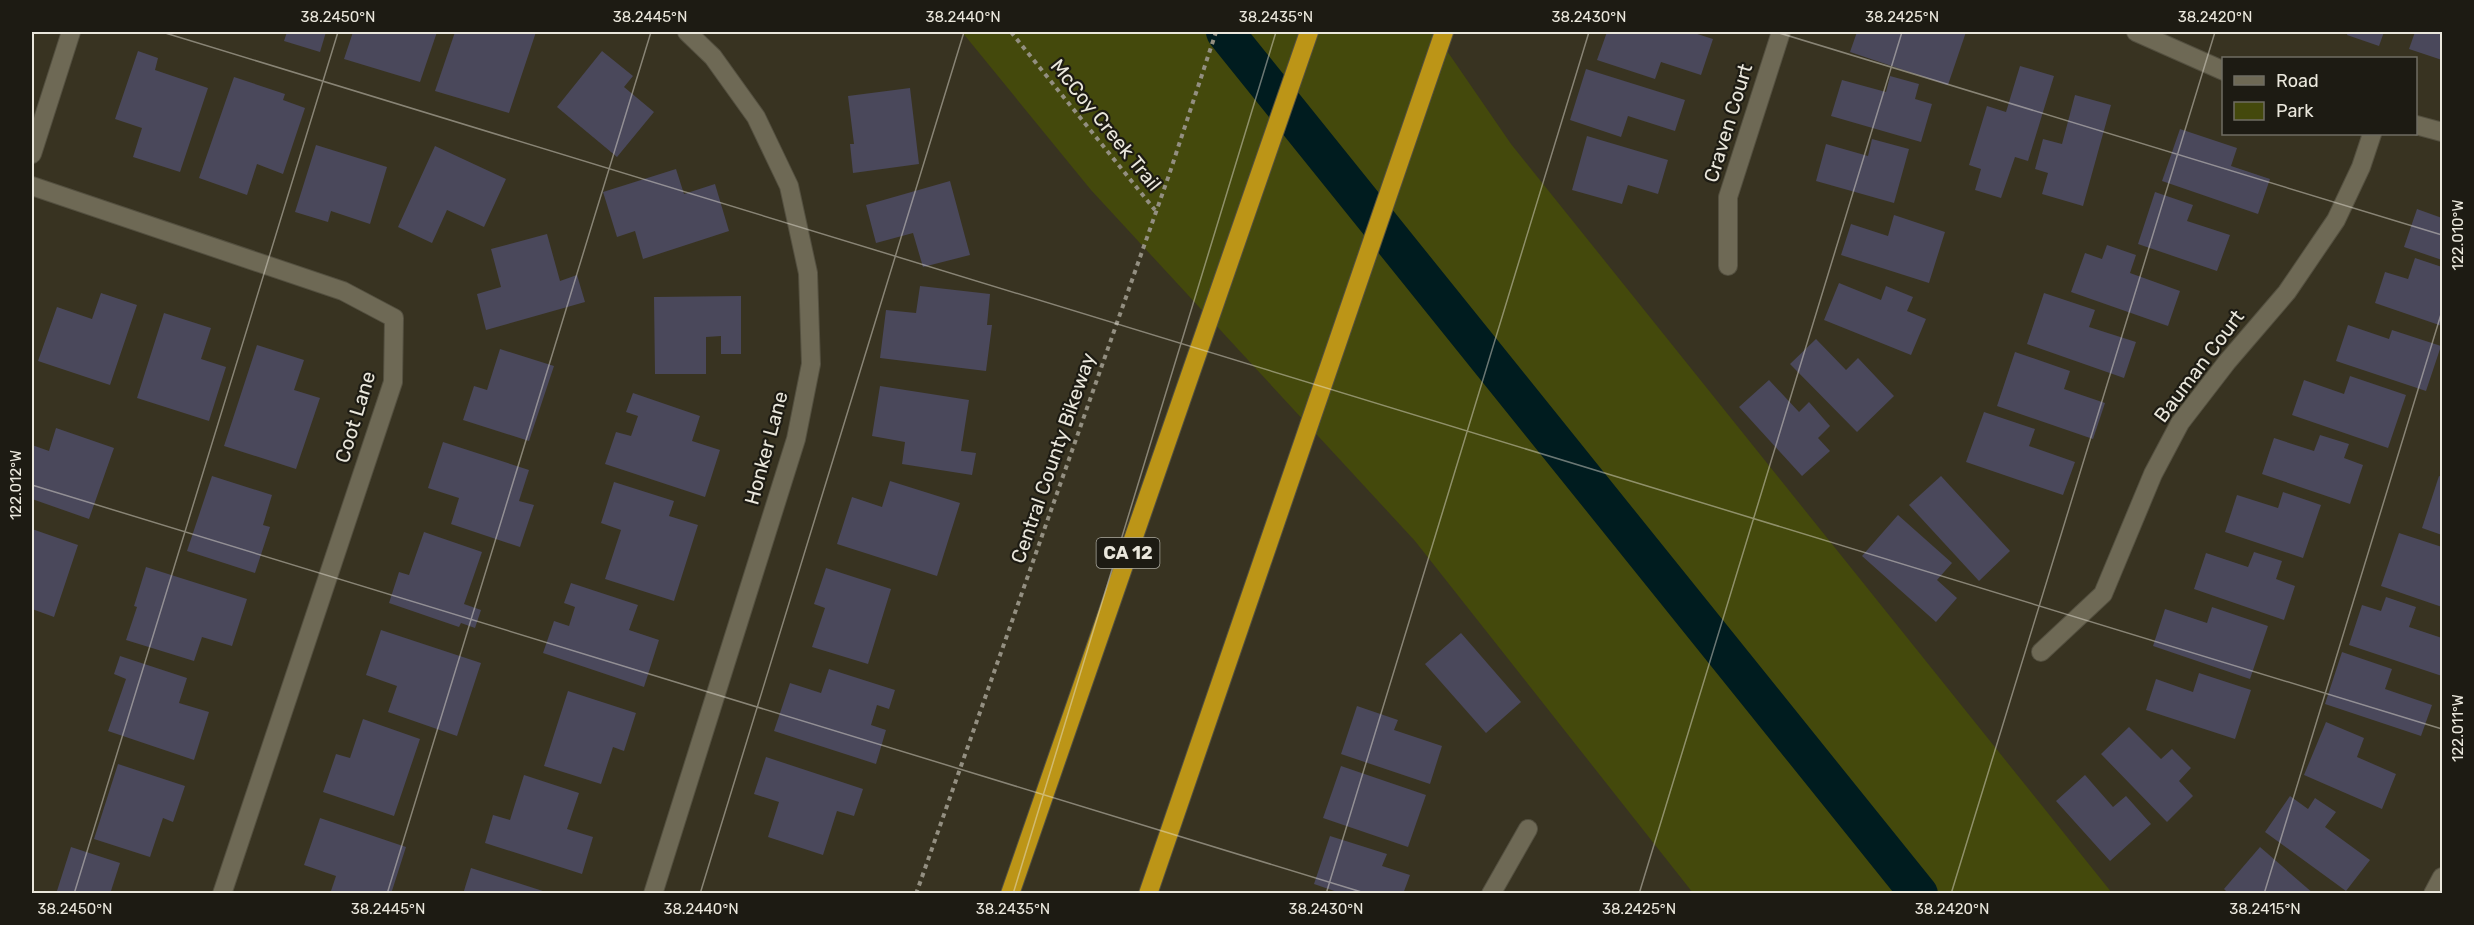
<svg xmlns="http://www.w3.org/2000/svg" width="2474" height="925" font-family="Rubik,sans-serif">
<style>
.green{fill:#44490c}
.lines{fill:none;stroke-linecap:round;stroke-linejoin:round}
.canal{stroke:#001c1f;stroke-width:38}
.building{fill:#4a485b}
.minor-casing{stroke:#545040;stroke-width:20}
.highway-casing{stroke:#545040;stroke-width:20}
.path{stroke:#938f81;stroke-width:4;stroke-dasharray:4.5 4.5;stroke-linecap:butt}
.minor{stroke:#6e6955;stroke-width:18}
.highway{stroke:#bc9517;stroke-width:18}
.ticks{fill:none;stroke:#eae7dc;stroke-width:1.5;stroke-opacity:0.45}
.labels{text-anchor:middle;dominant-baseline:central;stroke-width:4.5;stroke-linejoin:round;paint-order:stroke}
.shield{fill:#1d1b13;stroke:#acaaa0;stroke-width:1.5}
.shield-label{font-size:18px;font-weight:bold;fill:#eae7dc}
.street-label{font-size:20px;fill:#eae7dc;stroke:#1d1b13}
.neatline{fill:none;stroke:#eae7dc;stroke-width:2}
.ticks-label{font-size:15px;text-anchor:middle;fill:#eae7dc}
</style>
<rect width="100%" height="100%" fill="#383321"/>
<polygon class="green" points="962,32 1434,32 1511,144 2112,893 1693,893 1415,541 1091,190"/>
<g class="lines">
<polyline class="canal" points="1225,32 1919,894"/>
</g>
<g class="building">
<polygon points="287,32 326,32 320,52 284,41"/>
<polygon points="353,32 437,32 420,82 344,59"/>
<polygon points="455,32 536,32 509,113 435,91"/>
<polygon points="1607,32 1691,32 1713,39 1701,75 1661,62 1655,79 1597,60"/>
<polygon points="1857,32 1966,32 1948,85 1850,52"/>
<polygon points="2348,32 2384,32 2379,46 2347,35"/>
<polygon points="2415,32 2442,32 2442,60 2409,49"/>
<polygon points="138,51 158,58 155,70 208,88 180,172 133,157 142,128 115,119"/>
<polygon points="602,51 633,76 624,87 654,112 617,157 557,107"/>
<polygon points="2020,66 2054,76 2028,161 2015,157 2001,198 1975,190 1981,169 1969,165 1987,106 2006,112"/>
<polygon points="1586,69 1685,100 1675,131 1628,116 1621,137 1570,120"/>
<polygon points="1890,76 1919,84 1915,99 1932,104 1921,142 1831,116 1842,80 1886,92"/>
<polygon points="234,77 285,94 283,100 305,108 283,174 257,164 247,195 199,178"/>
<polygon points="910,88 919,164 853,173 850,144 854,144 848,96"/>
<polygon points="2075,95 2111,105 2083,206 2042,194 2048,173 2035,169 2043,139 2062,144"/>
<polygon points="2180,129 2237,148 2231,166 2270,179 2258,214 2162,181"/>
<polygon points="1587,136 1668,160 1658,194 1628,185 1622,204 1572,190"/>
<polygon points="1872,139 1909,149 1894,203 1816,181 1826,144 1868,156"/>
<polygon points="316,145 387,167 370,224 331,211 328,222 295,212"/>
<polygon points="435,146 506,179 484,227 447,210 432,243 398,227"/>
<polygon points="676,169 684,194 715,184 729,231 643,259 635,231 617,237 603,192"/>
<polygon points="950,181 970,255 923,267 913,233 876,243 866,205"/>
<polygon points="2155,192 2193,205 2187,221 2230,235 2217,271 2138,244"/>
<polygon points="2417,209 2442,218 2442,260 2404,247"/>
<polygon points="1894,215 1945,232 1929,283 1841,255 1851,224 1888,236"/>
<polygon points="547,234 560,281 577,275 585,302 486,330 477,294 501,287 491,249"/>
<polygon points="2107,245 2136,255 2130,273 2180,291 2168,326 2071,292 2085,253 2102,259"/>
<polygon points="2415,258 2442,267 2442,326 2375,303 2385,272 2408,279"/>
<polygon points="1839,283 1881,300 1886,286 1913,297 1907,311 1926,319 1911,355 1824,320"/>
<polygon points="920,286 990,294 987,325 992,325 986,371 880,358 886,310 916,313"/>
<polygon points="101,293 137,305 110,385 38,361 57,307 92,319"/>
<polygon points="2044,293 2095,310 2089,327 2136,342 2124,378 2027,344"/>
<polygon points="741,296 741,354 721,354 721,336 706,337 706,374 655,374 654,297"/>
<polygon points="164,313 211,328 201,359 226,367 209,421 137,398"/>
<polygon points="2348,325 2389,339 2392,330 2441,346 2426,391 2336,361"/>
<polygon points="1816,339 1846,370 1858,358 1894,396 1857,432 1790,364"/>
<polygon points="257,345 304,360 294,390 320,398 296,469 224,446"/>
<polygon points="500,349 554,366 529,441 463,420 474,386 487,390"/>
<polygon points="2015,352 2070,371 2064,389 2105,403 2093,439 1997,406"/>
<polygon points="2350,376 2406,395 2388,448 2292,415 2304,380 2344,394"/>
<polygon points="1769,380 1799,412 1809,402 1830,426 1818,438 1830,451 1802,476 1739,407"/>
<polygon points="880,386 969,400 961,451 976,453 972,475 902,464 905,442 872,436"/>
<polygon points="633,393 700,416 692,441 720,450 705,497 605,464 616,432 631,436 638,416 626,412"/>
<polygon points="1984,412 2035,429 2029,446 2075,462 2063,495 1966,462"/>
<polygon points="56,428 114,448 89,519 32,499 32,445 49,451"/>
<polygon points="2320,435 2349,444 2344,458 2363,465 2350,504 2262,474 2274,438 2314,451"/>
<polygon points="443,442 529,470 519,501 534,505 520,547 451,524 459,498 428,488"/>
<polygon points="212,476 272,495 263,525 270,527 255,573 187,551"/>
<polygon points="1941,476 2010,551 1979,581 1909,505"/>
<polygon points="2439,476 2442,477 2442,535 2422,528"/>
<polygon points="890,481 960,503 937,576 837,544 852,497 882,507"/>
<polygon points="614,482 674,501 669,516 698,525 674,601 605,579 621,530 601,523"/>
<polygon points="2283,492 2321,505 2303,558 2225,532 2237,495 2278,508"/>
<polygon points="1898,515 1952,563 1937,580 1957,598 1936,622 1862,556"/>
<polygon points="32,529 78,545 54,617 32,609"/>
<polygon points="424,532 482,552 464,604 481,610 475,628 461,623 459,627 389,603 399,572 409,575"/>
<polygon points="2399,533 2442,547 2442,607 2381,586"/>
<polygon points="2254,552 2282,561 2276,579 2295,586 2284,620 2194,589 2206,553 2248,567"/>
<polygon points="146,567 247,599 232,646 202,637 194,661 126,640 137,607 134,606"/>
<polygon points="826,568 891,589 868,664 812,647 825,608 814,604"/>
<polygon points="571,583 638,605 629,630 659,640 644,687 543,653 554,621 569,626 575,607 564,603"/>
<polygon points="2386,597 2416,607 2409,627 2442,638 2442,676 2349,645 2362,605 2381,611"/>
<polygon points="2212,607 2268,626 2250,679 2153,646 2165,609 2207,623"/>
<polygon points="381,630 481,663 457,736 388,712 397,686 366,675"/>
<polygon points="1461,633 1521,702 1486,733 1425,664"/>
<polygon points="2342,652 2392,669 2385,689 2432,705 2421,736 2325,704"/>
<polygon points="120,656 187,678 179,703 209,712 194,760 108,731 126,679 114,674"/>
<polygon points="829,669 895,690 889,709 877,705 871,725 886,730 876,764 774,731 790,683 821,693"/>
<polygon points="2199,673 2251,690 2235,739 2146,710 2156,679 2193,692"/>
<polygon points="568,691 636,713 624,751 613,747 601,784 544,766"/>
<polygon points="1357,706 1398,720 1394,730 1442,746 1430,784 1341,754"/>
<polygon points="363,719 420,739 394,816 323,792 336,754 350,758"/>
<polygon points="2326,722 2364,738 2357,757 2396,774 2382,809 2304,775"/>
<polygon points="2129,727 2161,759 2172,749 2191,768 2179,781 2193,796 2167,822 2101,754"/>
<polygon points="766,757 863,789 854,816 837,811 823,855 768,837 779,802 754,794"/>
<polygon points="118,764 185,786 173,822 163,818 150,857 94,839"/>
<polygon points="1341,766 1426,795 1408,847 1323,818"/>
<polygon points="524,775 579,793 567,829 593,837 582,874 485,843 493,815 510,820"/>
<polygon points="2085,775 2113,807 2126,796 2151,824 2110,861 2056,801"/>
<polygon points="2290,796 2308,809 2315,798 2336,812 2325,827 2370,860 2346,891 2265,832"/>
<polygon points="320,818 406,847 391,894 330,894 336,876 304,865"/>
<polygon points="1330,836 1387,854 1382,866 1410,875 1403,894 1343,894 1314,884"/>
<polygon points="71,847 120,863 110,894 56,894"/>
<polygon points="2260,847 2314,894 2229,894 2224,889"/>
<polygon points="471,868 549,893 549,894 463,894"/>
</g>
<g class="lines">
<defs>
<g id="minor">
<polyline points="2136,32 2224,71"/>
<polyline points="2416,125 2442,132"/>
<polyline points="32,154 71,32"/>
<polyline points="32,186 343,291 394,318 393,382 222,894"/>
<polyline points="1728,266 1728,197 1781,32"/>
<polyline points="2041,652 2103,594 2153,474 2180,423 2227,362 2287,292 2336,220 2361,167 2372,134"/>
<polyline points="653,894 796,439 811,364 808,273 789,186 756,117 713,57 687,32"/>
<polyline points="1491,894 1528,829"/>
<polyline points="2433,894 2442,877"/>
</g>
<g id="highway">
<polyline points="1010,894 1309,32"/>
<polyline points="1148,894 1444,32"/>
</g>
</defs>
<use href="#minor" class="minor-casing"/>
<use href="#highway" class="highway-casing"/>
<g class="path">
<polyline points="1011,32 1155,210"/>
<polyline points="916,894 1169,175 1216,32"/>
</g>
<use href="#minor" class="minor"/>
<use href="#highway" class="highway"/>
</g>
<path class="ticks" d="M162,32L2442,729M1776,32L2442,235M32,485L1368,894M74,894L338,32M387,894L651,32M700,894L964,32M1013,894L1276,32M1326,894L1589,32M1639,894L1902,32M1951,894L2215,32M2264,894L2442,311"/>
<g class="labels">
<rect class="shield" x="1096.5" y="538" width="63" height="30" rx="4.5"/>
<g class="shield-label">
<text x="1128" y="553">CA 12</text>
</g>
<g class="street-label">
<text transform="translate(1728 123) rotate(-73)">Craven Court</text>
<text transform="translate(1106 125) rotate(51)">McCoy Creek Trail</text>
<text transform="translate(2199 366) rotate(-53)">Bauman Court</text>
<text transform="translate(355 417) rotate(-73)">Coot Lane</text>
<text transform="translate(766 448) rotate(-75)">Honker Lane</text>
<text transform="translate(1053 458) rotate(-71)">Central County Bikeway</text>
</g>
</g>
<rect width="2474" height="925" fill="none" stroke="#1d1b13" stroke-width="66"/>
<rect x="2222" y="57" width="195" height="78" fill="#1d1b13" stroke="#6f6d63" stroke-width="1.5"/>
<rect x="2234" y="76" width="30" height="9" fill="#6e6955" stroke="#6f6d63" stroke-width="1.5"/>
<text x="2276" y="87" font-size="18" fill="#eae7dc">Road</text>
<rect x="2234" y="102" width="30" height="18" fill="#44490c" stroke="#6f6d63" stroke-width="1.5"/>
<text x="2276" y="117" font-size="18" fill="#eae7dc">Park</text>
<rect x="33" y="33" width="2408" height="859" class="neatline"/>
<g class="ticks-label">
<text x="338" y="22">38.2450°N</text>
<text x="650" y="22">38.2445°N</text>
<text x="963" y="22">38.2440°N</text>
<text x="1276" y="22">38.2435°N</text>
<text x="1589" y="22">38.2430°N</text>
<text x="1902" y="22">38.2425°N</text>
<text x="2215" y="22">38.2420°N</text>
<text transform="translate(2458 235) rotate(-90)" y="5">122.010°W</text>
<text transform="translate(16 485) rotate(-90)" y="5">122.012°W</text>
<text transform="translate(2458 728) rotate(-90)" y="5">122.011°W</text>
<text x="75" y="914">38.2450°N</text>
<text x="388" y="914">38.2445°N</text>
<text x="701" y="914">38.2440°N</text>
<text x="1013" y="914">38.2435°N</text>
<text x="1326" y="914">38.2430°N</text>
<text x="1639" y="914">38.2425°N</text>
<text x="1952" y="914">38.2420°N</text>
<text x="2265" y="914">38.2415°N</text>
</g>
</svg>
